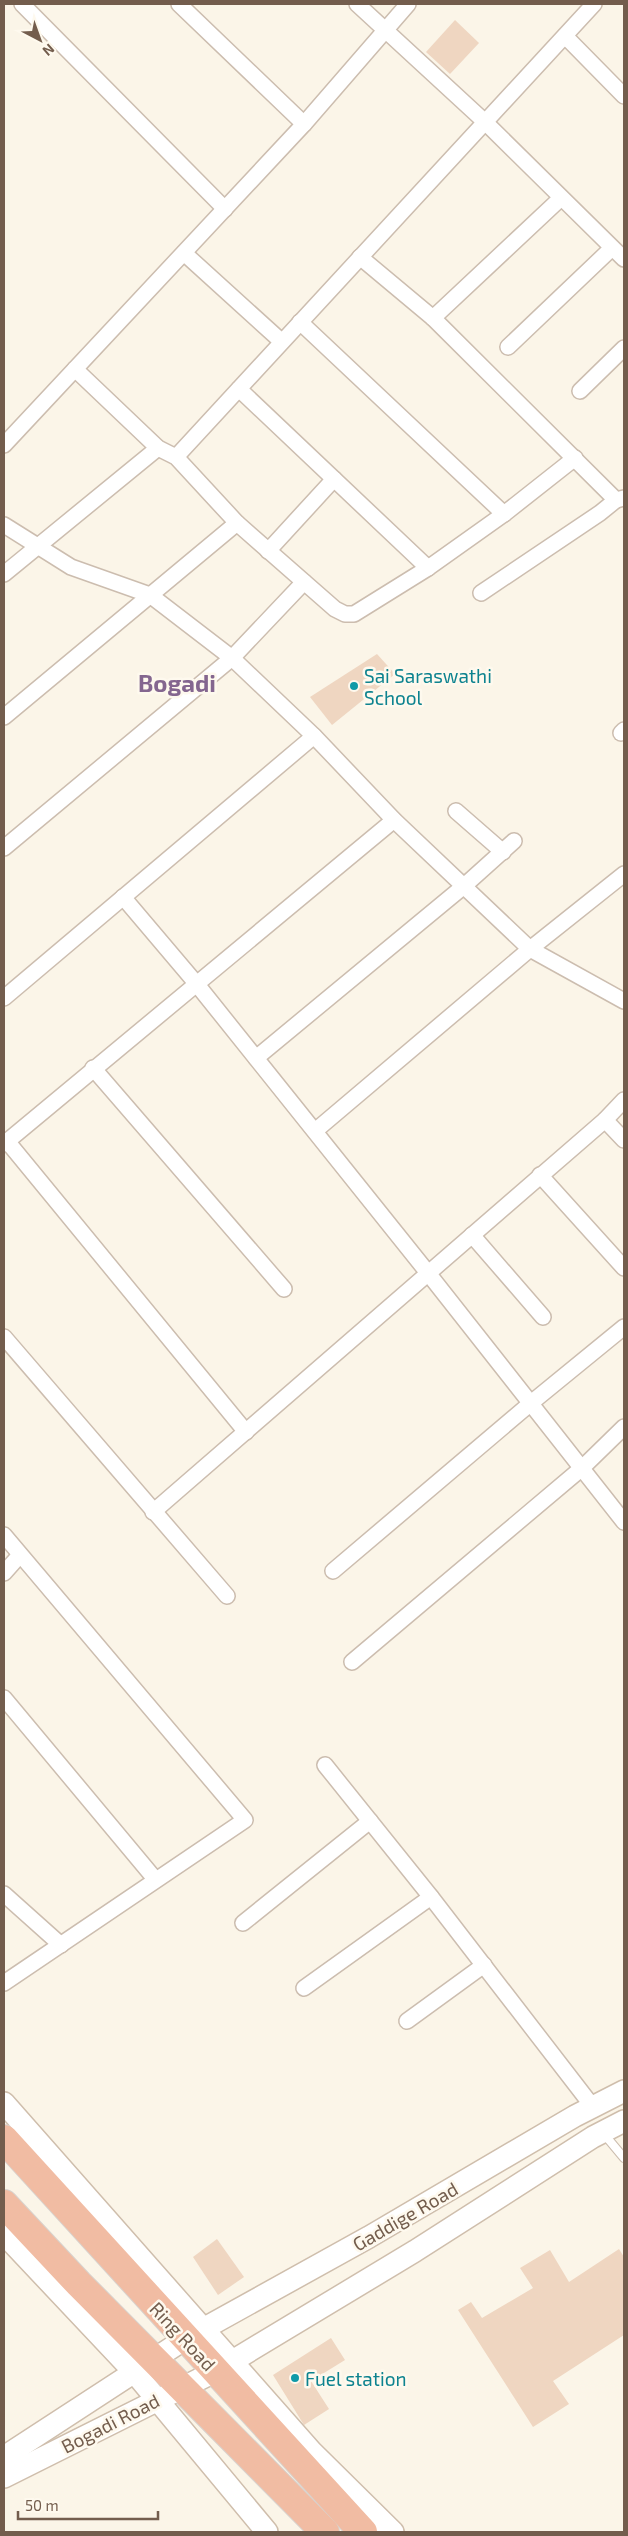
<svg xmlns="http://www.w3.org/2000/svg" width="628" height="2536" font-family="'Exo 2',sans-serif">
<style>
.building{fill:#efd6c1}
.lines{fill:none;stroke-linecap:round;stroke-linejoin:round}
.lane-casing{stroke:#ccbdaf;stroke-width:10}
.street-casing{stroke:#ccbdaf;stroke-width:18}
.secondary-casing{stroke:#cfbeac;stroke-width:24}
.highway-casing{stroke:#d8d2cd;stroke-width:30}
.lane{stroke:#fff;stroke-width:8}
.street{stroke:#fff;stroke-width:15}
.secondary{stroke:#fff;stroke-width:21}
.highway{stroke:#f1bca3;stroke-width:28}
.culture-dot{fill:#0f9aa8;stroke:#fef9ee;stroke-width:2}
.labels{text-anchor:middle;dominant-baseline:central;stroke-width:5;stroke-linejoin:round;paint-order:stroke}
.culture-label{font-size:19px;fill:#0d838f;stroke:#fef9ee;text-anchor:start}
.street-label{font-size:19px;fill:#735d4d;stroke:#fef9ee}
.district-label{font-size:24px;font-weight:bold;fill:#84668f;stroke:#fef9ee}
</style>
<rect width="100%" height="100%" fill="#fbf5e8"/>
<g class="building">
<polygon points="455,20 479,43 450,74 426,52"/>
<polygon points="377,654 395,674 332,725 310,697"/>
<polygon points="217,2239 244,2277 218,2295 193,2257"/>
<polygon points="619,2249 624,2257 624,2335 553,2381 569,2404 533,2427 458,2310 471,2302 482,2318 533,2288 520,2268 550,2250 569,2282"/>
<polygon points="331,2338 345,2360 311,2381 329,2409 304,2425 273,2375"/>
</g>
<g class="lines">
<defs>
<polyline id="lane" points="604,2134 624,2158"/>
<g id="street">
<polyline points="22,4 225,209"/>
<polyline points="179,4 304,124"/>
<polyline points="357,4 484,121 624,259"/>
<polyline points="565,36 624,96"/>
<polyline points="184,253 281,341"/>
<polyline points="360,257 433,318 616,500 624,498"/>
<polyline points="433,318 561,198"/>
<polyline points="300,322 504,514"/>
<polyline points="508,347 612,248"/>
<polyline points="75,369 158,448 176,457 237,523 335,609 345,614 354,614 428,568 504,514 575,458"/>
<polyline points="239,389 428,568"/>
<polyline points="580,391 624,348"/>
<polyline points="4,445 304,124 408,4"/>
<polyline points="176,457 594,4"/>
<polyline points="4,525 71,567 150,595 232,658 314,736 394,820 530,949 624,1001"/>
<polyline points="268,551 334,479"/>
<polyline points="4,574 158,448"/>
<polyline points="481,593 600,513 616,500"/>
<polyline points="4,717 237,523"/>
<polyline points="621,733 624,730"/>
<polyline points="456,811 503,852"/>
<polyline points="4,848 232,658 304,582"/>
<polyline points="123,897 195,982 428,1273 624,1522"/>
<polyline points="4,998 314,736"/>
<polyline points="256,1058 464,886 514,841"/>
<polyline points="93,1068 284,1289"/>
<polyline points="605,1120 624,1140"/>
<polyline points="315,1131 530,949 624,874"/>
<polyline points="7,1141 246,1432"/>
<polyline points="4,1144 394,820"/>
<polyline points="540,1175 624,1268"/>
<polyline points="472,1235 543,1317"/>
<polyline points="4,1337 227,1596"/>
<polyline points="153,1512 605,1120 624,1100"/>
<polyline points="4,1535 245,1820 4,1983"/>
<polyline points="333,1571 531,1403 624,1327"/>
<polyline points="4,1573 20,1555"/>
<polyline points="352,1662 582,1468 624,1427"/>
<polyline points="4,1698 155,1879"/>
<polyline points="325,1765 431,1897 593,2107"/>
<polyline points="4,1894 61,1945"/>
<polyline points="243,1923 370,1821"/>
<polyline points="304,1988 431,1897"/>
<polyline points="407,2021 484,1965"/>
</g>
<g id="secondary">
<polyline points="4,2103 311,2451 393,2532"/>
<polyline points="4,2234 135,2373 267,2532"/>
<polyline points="4,2457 185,2339 369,2237 575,2116 624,2091"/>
<polyline points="4,2477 216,2371 415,2251 593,2137 624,2121"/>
</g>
<g id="highway">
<polyline points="4,2139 363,2532"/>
<polyline points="4,2204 79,2284 325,2532"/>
</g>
</defs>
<use href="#lane" class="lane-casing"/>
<use href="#street" class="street-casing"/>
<use href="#secondary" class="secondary-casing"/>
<use href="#highway" class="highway-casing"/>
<use href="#lane" class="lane"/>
<use href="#street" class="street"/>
<use href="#secondary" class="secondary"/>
<use href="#highway" class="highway"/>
</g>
<g class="culture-dot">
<circle cx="354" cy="686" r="5"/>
<circle cx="295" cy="2378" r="5"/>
</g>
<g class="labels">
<g class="culture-label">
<text x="364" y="675">Sai Saraswathi<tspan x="364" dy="22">School</tspan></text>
<text x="305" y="2378">Fuel station</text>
</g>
<g class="street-label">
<text transform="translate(405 2216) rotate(-30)">Gaddige Road</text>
<text transform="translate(183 2336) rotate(47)">Ring Road</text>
<text transform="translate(110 2423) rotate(-27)">Bogadi Road</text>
</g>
<g class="district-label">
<text x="177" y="682">Bogadi</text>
</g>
</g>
<rect width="628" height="2536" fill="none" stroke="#735d4d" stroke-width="10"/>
<g transform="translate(40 40) rotate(139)" stroke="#fef9ee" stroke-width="4" paint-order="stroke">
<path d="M0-4L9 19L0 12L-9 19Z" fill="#735d4d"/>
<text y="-8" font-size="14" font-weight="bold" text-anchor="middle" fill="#735d4d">N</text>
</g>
<path d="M18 2511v8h140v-8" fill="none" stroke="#735d4d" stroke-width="2.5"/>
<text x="25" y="2511" font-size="15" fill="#735d4d" stroke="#fef9ee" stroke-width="4" paint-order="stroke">50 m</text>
</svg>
